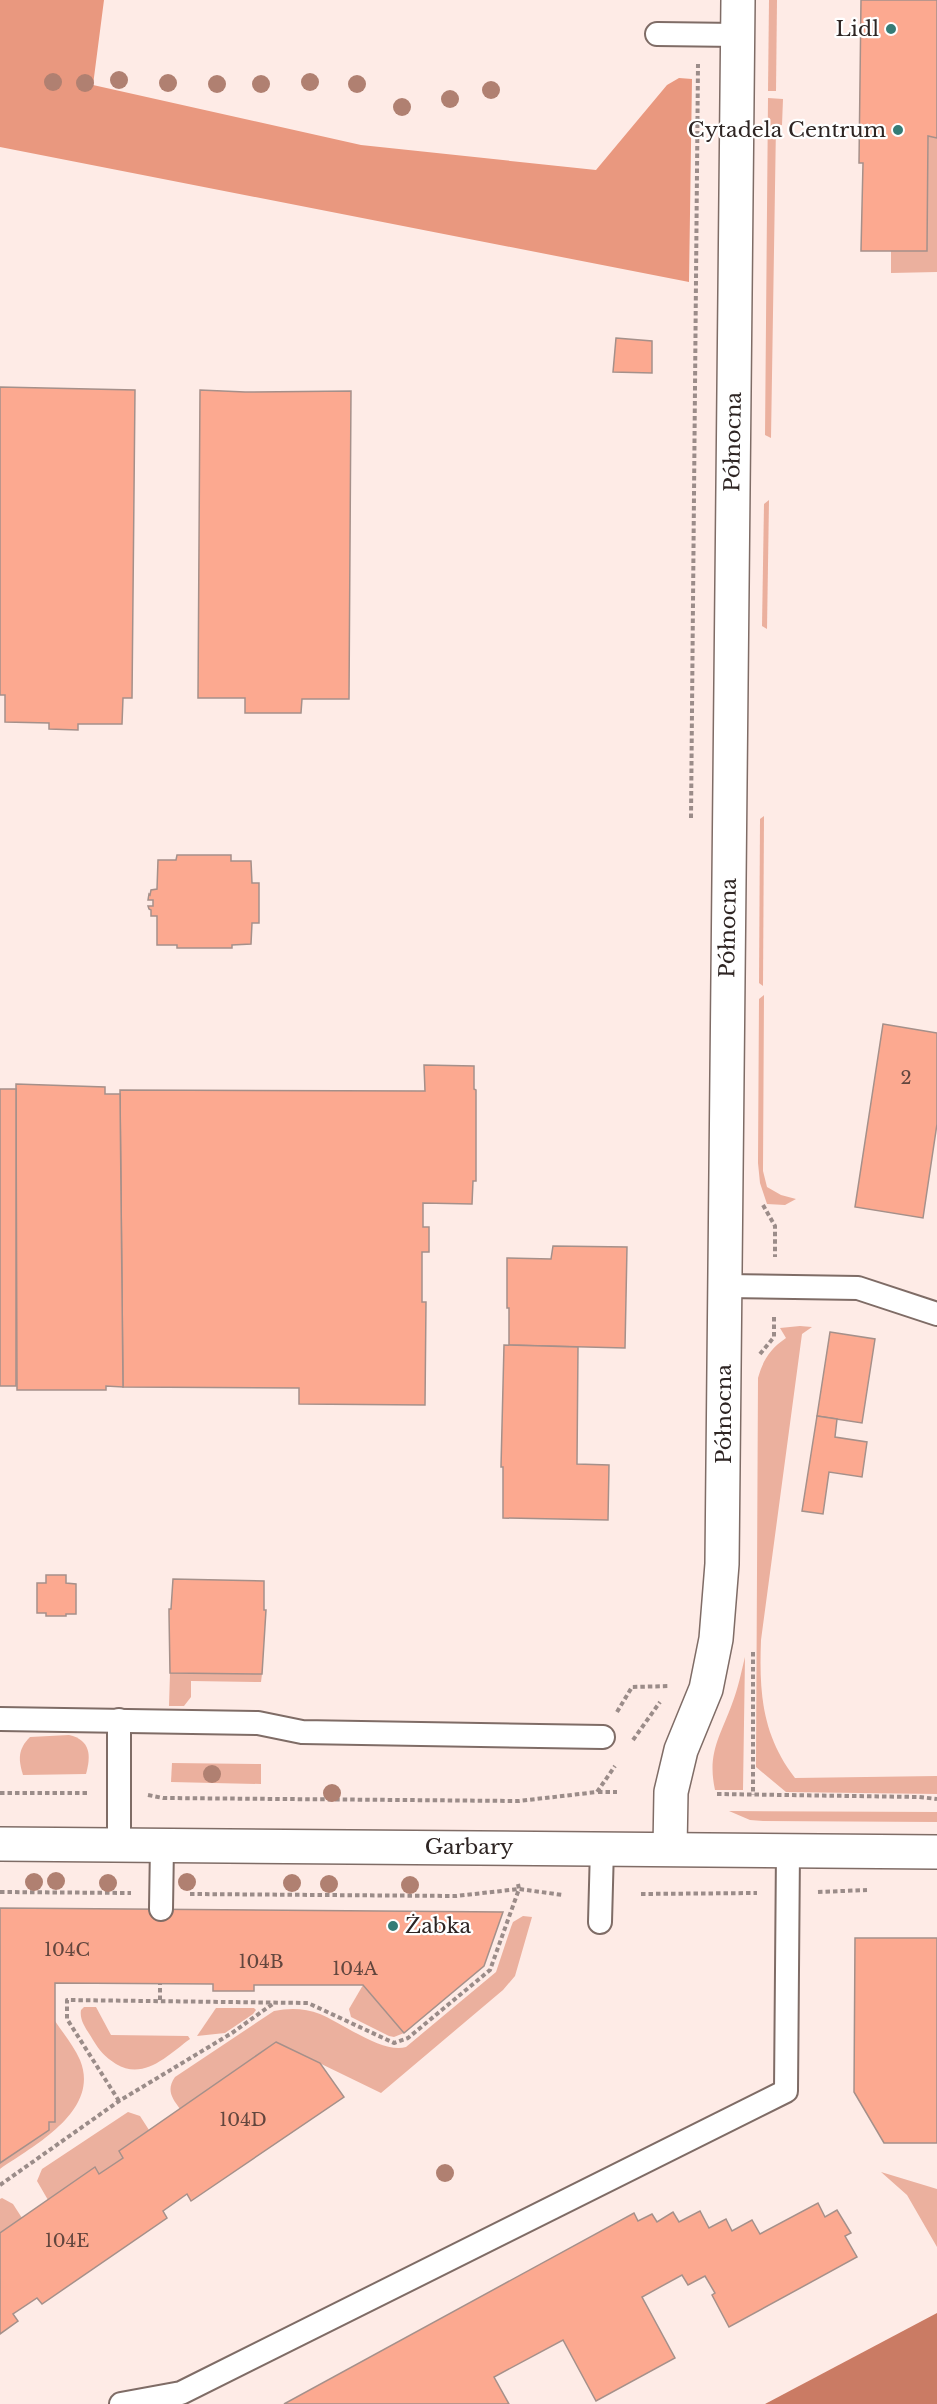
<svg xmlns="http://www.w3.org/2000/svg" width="937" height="2404" font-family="'Libre Baskerville',serif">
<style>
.green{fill:#ebb09e}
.forest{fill:#e9987f}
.water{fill:#ca7b64}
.building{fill:#fca990;stroke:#a5908a;stroke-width:1.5}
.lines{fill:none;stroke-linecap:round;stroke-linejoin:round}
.service-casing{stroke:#7f6c66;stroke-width:26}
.tertiary-casing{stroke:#7f6c66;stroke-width:36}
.path{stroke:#9b8c89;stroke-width:4;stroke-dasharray:4.5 3;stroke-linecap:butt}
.service{stroke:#fff;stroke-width:22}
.tertiary{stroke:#fff;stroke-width:33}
.tree{fill:#b08071}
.poi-dot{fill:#357c76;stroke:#fff;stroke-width:2}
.labels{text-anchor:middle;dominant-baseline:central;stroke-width:4.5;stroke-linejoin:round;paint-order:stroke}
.number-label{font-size:18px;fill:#62463e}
.poi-label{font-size:21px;fill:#2e2523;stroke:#fff;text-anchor:end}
.street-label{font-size:21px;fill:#2e2523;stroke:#fff}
</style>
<rect width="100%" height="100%" fill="#feebe6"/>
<g class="green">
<polygon points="769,0 777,0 776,91 768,91"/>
<polygon points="768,98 783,99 782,125 776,125 771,438 765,435"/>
<polygon points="928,136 937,138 937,272 891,273 891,251 927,251"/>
<polygon points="769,500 767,629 762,626 764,504"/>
<polygon points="764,816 763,986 759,983 760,819"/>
<polygon points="764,995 763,1171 767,1187 781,1195 796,1199 785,1205 767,1204 760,1183 758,1163 759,999"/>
<path d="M800,1326L812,1327L802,1334L761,1640C759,1693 762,1735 795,1778L937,1776V1794L786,1792L756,1767L758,1378C763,1360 770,1349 786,1338L780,1328Z"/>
<path d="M745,1657L743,1790H715C707,1753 720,1737 732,1704C738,1689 741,1673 745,1657Z"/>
<polygon points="170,1673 262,1674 261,1682 191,1681 191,1697 184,1706 169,1706"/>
<path d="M69,1735C91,1740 91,1756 86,1774L23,1775C18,1759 18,1749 30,1737Z"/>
<polygon points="172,1763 261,1764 261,1784 171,1782"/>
<polygon points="729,1811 937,1812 937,1822 763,1821 750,1820"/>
<path d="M523,1916L532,1917L515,1976L503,1990L381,2093L276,2042L180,2109C172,2098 166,2090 175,2077L274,2011C289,2008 305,2008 320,2014C342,2023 383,2054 406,2047L496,1972L511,1927L513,1922Z"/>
<polygon points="363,1985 404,2033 394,2037 389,2036 351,2017 349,2009"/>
<path d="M84,2007H96L111,2035L188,2036L190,2039C168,2055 144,2081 116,2064C105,2057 99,2050 93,2040C88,2031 79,2021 81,2010Z"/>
<polygon points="216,2008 254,2008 256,2010 253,2014 225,2033 197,2036"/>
<path d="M55,2021C63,2033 74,2046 80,2060C101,2111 33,2146 0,2169V2163L49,2130Z"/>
<polygon points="128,2112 140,2116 149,2130 119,2151 125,2160 99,2174 94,2168 48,2200 37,2181 42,2169"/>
<polygon points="881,2172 937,2189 937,2247 907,2195"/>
<polygon points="2,2198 13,2204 22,2218 0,2233 0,2199"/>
</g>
<polygon class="forest" points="0,0 104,0 93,85 361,145 596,170 667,85 679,78 692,79 689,282 0,147"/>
<polygon class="water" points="937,2313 937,2404 765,2404"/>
<g class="building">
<polygon points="861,0 937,0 937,138 928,136 927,251 861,251 863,163 859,163"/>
<polygon points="616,338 652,341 652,373 613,372"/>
<polygon points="0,387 135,390 132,698 123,698 122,724 78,724 78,730 49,729 49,723 5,722 5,695 0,695"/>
<polygon points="200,390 245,392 351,391 349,699 302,699 301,713 245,713 245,698 198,698"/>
<polygon points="177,855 231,855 231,861 251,861 252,883 259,883 259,923 252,923 251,944 232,945 232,948 177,948 177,945 157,945 157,916 151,916 151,910 149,909 148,906 153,906 153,900 148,900 149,894 150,895 151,890 157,889 158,860 176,860"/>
<polygon points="883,1024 937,1033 937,1124 923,1218 855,1207"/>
<polygon points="424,1065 474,1066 474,1089 476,1090 476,1181 473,1181 472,1204 423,1203 423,1227 429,1227 429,1252 422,1252 422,1302 426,1302 425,1405 299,1404 299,1388 123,1387 120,1090 425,1091"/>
<polygon points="16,1084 105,1087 105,1094 120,1094 123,1387 106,1386 106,1390 17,1390"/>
<rect x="0" y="1089" width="16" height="297"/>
<polygon points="553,1246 627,1247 625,1348 509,1345 509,1308 507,1308 507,1258 551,1259"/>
<polygon points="830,1332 875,1339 862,1423 817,1416"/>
<polygon points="504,1345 578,1347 577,1464 609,1465 608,1520 503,1518 503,1467 501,1467"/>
<polygon points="817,1416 837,1419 835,1437 867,1442 862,1477 829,1472 823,1514 802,1511"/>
<polygon points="46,1575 66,1575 66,1583 76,1584 76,1614 66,1614 66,1616 46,1616 46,1613 37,1613 37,1583 46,1583"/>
<polygon points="173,1579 264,1581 264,1610 266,1610 262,1674 170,1673 169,1613 169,1609 171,1609"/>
<polygon points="0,1908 503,1912 484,1966 404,2033 363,1985 254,1985 254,1991 213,1991 213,1984 55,1983 55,2122 49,2122 49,2130 0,2163"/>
<polygon points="855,1938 937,1938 937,2143 884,2143 854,2092"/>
<polygon points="276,2042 320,2063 344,2097 191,2201 187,2194 163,2211 167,2218 42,2304 37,2298 13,2314 18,2321 0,2334 0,2233 95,2167 99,2174 123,2158 119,2151"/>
<polygon points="818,2203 825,2217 837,2210 851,2233 845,2236 857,2257 729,2327 712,2295 715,2293 705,2276 688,2285 682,2275 642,2297 675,2358 596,2401 563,2340 494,2377 509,2404 284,2404 634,2213 638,2221 652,2214 657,2222 673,2212 679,2222 700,2211 709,2228 726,2219 732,2231 752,2220 760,2234"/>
</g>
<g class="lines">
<defs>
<g id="service">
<polyline points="657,34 738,35"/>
<polyline points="725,1286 858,1288 937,1314"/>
<polyline points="0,1719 258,1723 302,1732 603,1737"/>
<polyline points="119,1845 119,1720"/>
<polyline points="161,1909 162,1845"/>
<polyline points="600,1922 602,1848"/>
<polyline points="121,2404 181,2393 786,2091 788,1850"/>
</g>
<g id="tertiary">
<polyline points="0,1844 937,1852"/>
<polyline points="670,1849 671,1792 681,1750 706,1689 716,1639 722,1564 738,0"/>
</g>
</defs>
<use href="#service" class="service-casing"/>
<use href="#tertiary" class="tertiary-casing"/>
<g class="path">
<polyline points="691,818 698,64"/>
<polyline points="763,1205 775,1226 775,1257"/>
<polyline points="760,1354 774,1337 774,1316"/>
<polyline points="753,1652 753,1795"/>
<polyline points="617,1712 632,1687 670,1686"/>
<polyline points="633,1740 660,1702"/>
<polyline points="598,1792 617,1792"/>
<polyline points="0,1793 90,1793"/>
<polyline points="717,1794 919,1797 937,1799"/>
<polyline points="148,1795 163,1798 519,1801 597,1792 615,1766"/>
<polyline points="0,1892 131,1893"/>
<polyline points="818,1892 867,1890"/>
<polyline points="190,1894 456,1896 519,1889 563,1895"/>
<polyline points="641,1894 757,1893"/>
<polyline points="160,2000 160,1984"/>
<polyline points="119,2101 67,2019 67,2000 308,2003 394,2043 408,2038 490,1970 519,1889 518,1884"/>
<polyline points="0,2185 119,2101 232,2033 274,2003"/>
</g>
<use href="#service" class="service"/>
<use href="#tertiary" class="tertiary"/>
</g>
<g class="tree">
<circle cx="119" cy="80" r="9"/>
<circle cx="53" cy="82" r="9"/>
<circle cx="310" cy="82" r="9"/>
<circle cx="85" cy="83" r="9"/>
<circle cx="168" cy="83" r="9"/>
<circle cx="217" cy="84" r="9"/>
<circle cx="261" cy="84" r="9"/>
<circle cx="357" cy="84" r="9"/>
<circle cx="491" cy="90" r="9"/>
<circle cx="450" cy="99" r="9"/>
<circle cx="402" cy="107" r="9"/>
<circle cx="212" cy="1774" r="9"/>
<circle cx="332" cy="1793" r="9"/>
<circle cx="56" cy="1881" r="9"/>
<circle cx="34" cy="1882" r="9"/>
<circle cx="187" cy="1882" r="9"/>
<circle cx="108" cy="1883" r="9"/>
<circle cx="292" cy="1883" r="9"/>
<circle cx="329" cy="1884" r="9"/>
<circle cx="410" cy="1885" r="9"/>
<circle cx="445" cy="2173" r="9"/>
</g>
<g class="poi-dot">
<circle cx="891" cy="29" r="6"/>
<circle cx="898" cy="130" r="6"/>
<circle cx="393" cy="1926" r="6"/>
</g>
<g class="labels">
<g class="number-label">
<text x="906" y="1078">2</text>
<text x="67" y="1950">104C</text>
<text x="261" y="1962">104B</text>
<text x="355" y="1969">104A</text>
<text x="243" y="2120">104D</text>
<text x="67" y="2241">104E</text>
</g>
<g class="poi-label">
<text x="879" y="29">Lidl</text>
<text x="886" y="130">Cytadela Centrum</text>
<text x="405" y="1926" text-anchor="start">Żabka</text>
</g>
<g class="street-label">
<text transform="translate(733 442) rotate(-89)">Północna</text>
<text transform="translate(728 928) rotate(-89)">Północna</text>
<text transform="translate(724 1414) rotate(-90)">Północna</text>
<text x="469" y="1847">Garbary</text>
</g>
</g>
</svg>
